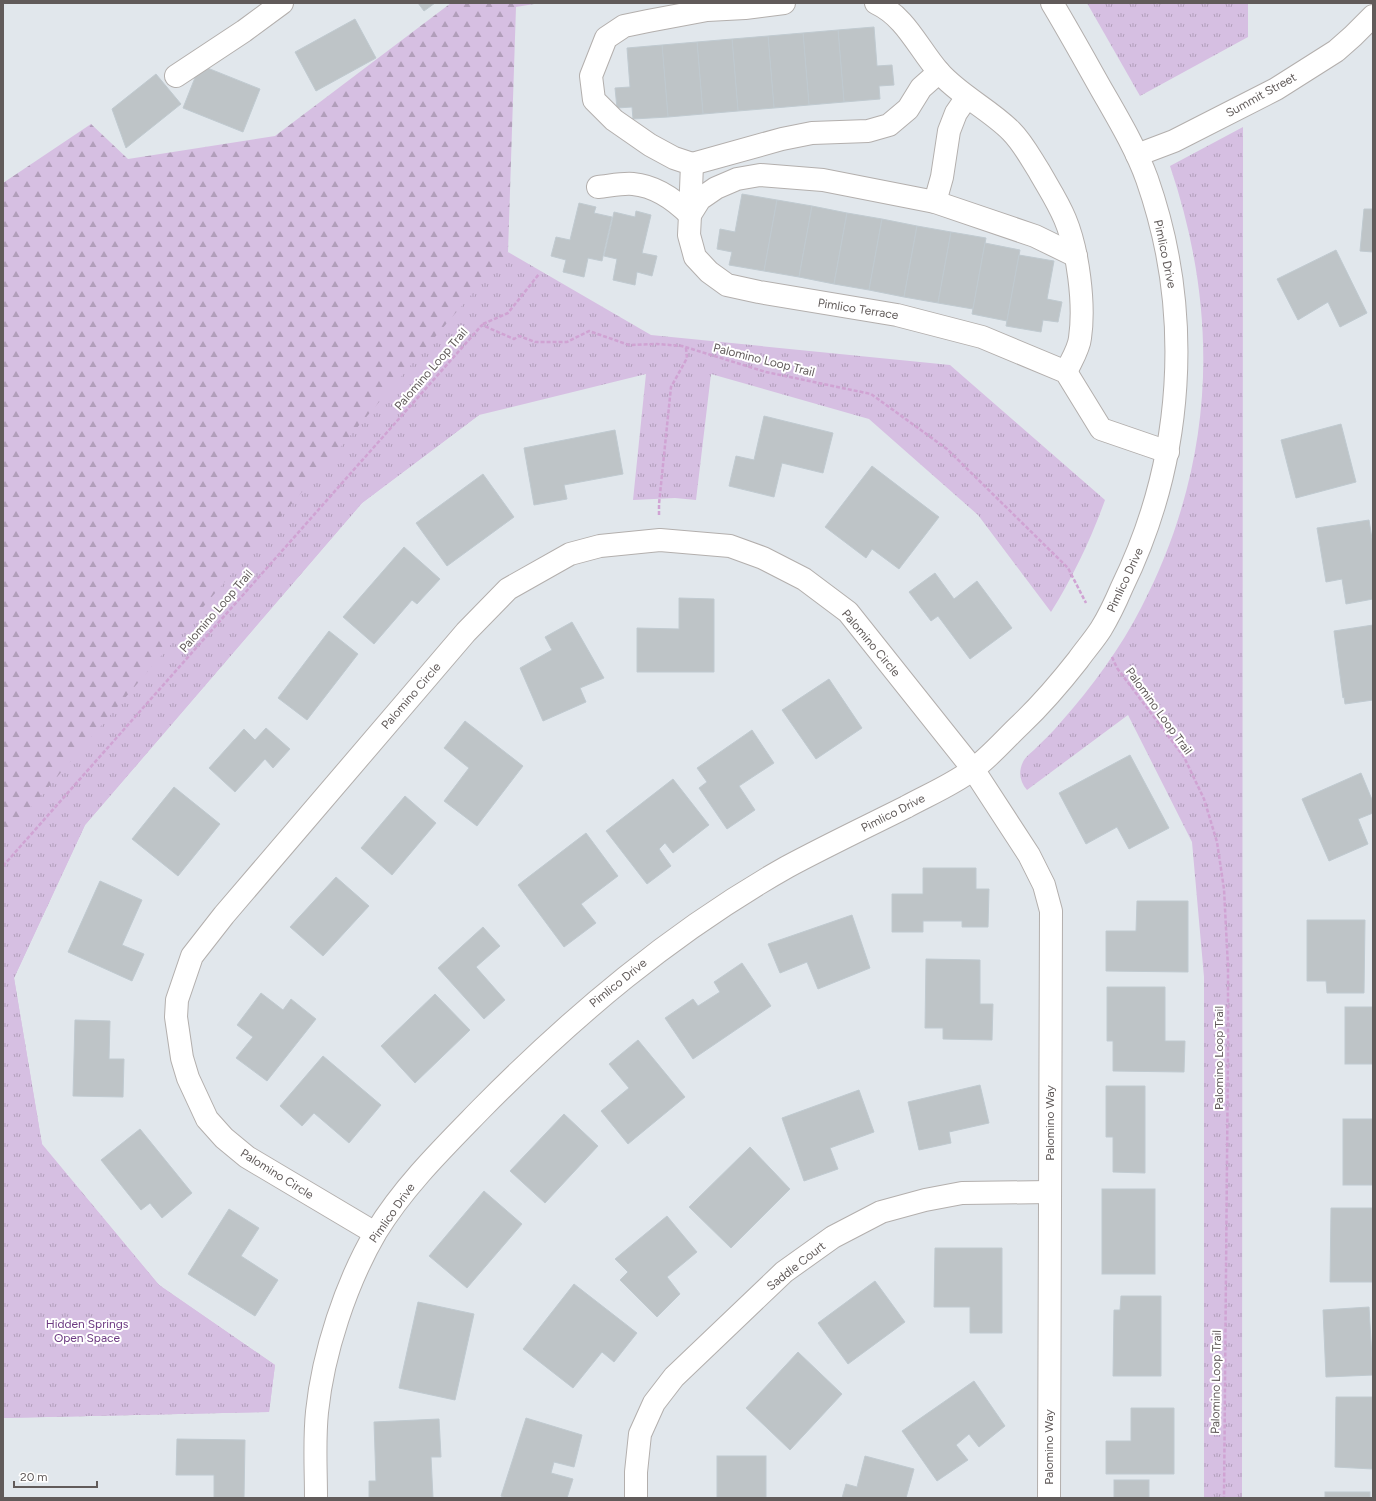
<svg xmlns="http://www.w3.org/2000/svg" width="1376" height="1501" font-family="Figtree,sans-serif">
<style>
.forest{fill:url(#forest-firs)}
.park{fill:url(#park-tufts)}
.building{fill:#bec4c7;stroke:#c0cad0}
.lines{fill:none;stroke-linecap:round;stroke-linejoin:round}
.minor-casing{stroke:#b3afad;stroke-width:24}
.path{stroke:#d0a3d3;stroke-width:2.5;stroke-dasharray:4 2;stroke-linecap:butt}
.minor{stroke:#fff;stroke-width:22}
.labels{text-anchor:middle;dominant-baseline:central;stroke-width:4;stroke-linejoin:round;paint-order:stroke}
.street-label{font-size:12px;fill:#615b5a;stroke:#fff}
.park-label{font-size:12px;fill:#6c3981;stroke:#fff}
</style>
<defs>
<pattern id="forest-firs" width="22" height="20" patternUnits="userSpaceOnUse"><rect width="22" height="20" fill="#d6bfe2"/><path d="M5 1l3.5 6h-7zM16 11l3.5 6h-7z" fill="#b19eba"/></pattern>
<pattern id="park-tufts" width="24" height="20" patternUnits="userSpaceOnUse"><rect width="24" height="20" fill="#d6bfe2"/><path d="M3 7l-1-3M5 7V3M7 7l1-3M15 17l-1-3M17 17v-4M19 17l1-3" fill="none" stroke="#b19eba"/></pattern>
</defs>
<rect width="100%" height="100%" fill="#e1e7ec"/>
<polygon class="forest" points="451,3 540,3 516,7 508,252 471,336 479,415 362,503 85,825 14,978 42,1144 159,1285 275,1365 269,1412 3,1418 3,183 91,124 128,159 275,136"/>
<g class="park">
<polygon points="1087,3 1248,3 1248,37 1140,96"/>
<path d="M1243,127L1242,1498H1204V977L1192,842L1128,715L1027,790C1020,782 1018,772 1023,762C1025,757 1031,753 1035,749C1043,741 1053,732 1061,722C1092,687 1120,649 1141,608C1215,465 1221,317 1170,166Z"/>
<path d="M508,252L651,335L950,365L1105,500C1091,539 1073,577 1051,612L978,515L869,419L711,374L696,500L675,498L633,500L646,374L479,415L362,503L85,825L14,978L42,1145L159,1285L275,1365L269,1412L3,1418V840Z"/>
</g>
<g class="building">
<polygon points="418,3 435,3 424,11"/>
<polygon points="355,19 376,58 316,91 295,52"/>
<polygon points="874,27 877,66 892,65 894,85 879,86 880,99 844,102 838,30"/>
<polygon points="838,30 844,102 809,105 803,33"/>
<polygon points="803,33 809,105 774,108 768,36"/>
<polygon points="768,36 774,108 738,111 732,39"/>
<polygon points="732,39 738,111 703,114 697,42"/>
<polygon points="697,42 703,114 668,117 662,45"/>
<polygon points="662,45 668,117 633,119 632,107 617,108 615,88 630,87 627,48"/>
<polygon points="200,65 260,89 243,132 183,108"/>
<polygon points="156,74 181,104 126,148 112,109"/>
<polygon points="742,194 777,200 764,271 729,265 732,252 717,249 720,229 735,232"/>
<polygon points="777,200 812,206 799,277 764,271"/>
<polygon points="579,203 596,207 594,213 612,217 602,261 588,258 584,277 563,272 566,260 551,256 556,237 570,240"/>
<polygon points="812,206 847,213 834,284 799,277"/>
<polygon points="1364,209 1373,209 1373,252 1360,251"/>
<polygon points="636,211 651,215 642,253 657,256 652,276 637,272 635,285 613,280 617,259 604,256 614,212 635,217"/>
<polygon points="847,213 882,219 869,290 834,284"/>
<polygon points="882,219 917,226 904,297 869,290"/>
<polygon points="917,226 951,232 938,303 904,297"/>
<polygon points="951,232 986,238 973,309 938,303"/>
<polygon points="985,243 1020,250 1007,321 972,314"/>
<polygon points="1336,250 1367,313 1340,327 1328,302 1298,320 1277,279"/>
<polygon points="1019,255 1054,261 1047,299 1062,302 1058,322 1043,320 1041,332 1006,326"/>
<polygon points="764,416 833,433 823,473 782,463 774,497 729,486 736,456 754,460"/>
<polygon points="1341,424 1356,482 1296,498 1281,440"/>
<polygon points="615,430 623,474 564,485 567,499 534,505 524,448"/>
<polygon points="872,466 939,517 899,569 872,549 866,558 825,527"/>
<polygon points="483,474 514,517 447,566 416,523"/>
<polygon points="1369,520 1373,545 1373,599 1346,604 1342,579 1326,582 1317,528"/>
<polygon points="404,547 440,579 417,604 412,600 374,644 343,617"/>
<polygon points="935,573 954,599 977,581 1012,628 970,659 938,616 931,621 909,592"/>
<polygon points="679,598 714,599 714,672 637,672 637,628 679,629"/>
<polygon points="572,622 604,678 580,688 586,702 543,721 520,668 552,650 545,637"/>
<polygon points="1373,625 1373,700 1345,704 1344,697 1343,698 1334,631"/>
<polygon points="329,631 358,654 307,720 278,698"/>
<polygon points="829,679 862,728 816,759 782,710"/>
<polygon points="465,721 523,766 477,826 444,801 469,768 444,748"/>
<polygon points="266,728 290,749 273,768 265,759 235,792 209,768 244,729 255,740"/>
<polygon points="752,730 774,763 739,786 755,810 727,829 699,788 707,782 697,768"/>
<polygon points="1130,755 1169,828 1129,849 1117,827 1086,844 1059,793"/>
<polygon points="1361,773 1373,802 1373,813 1358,819 1368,844 1329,861 1302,799"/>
<polygon points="673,779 709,825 673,853 665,843 659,849 671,866 647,884 606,831"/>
<polygon points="174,787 220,824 178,876 132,839"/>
<polygon points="405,796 436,823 392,875 361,848"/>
<polygon points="586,833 618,876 581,904 596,923 564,947 518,885"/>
<polygon points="923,868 976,868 976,889 989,889 988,927 962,927 962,921 923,921 923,932 892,932 892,894 923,894"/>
<polygon points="336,877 369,906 323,956 290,927"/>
<polygon points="100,881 142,900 122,945 144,954 132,981 68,952"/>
<polygon points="1137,901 1188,901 1188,972 1106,971 1106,931 1136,931"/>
<polygon points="852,915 870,968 818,989 807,962 780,973 768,944"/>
<polygon points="1307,920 1365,920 1364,993 1327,993 1326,981 1307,981"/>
<polygon points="483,927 500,946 476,967 505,1000 484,1019 438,968"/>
<polygon points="926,959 980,960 980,1004 993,1004 992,1040 943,1039 943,1028 925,1028"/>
<polygon points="742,963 771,1006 693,1059 665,1018 693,999 698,1006 720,992 714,982"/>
<polygon points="1107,987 1165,987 1165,1041 1185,1041 1184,1072 1113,1071 1113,1041 1107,1041"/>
<polygon points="261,993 283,1010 291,999 316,1019 267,1081 236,1058 253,1037 237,1025"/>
<polygon points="435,994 470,1030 415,1083 381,1046"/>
<rect x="1345" y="1007" width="28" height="57"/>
<polygon points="75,1020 110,1021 109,1059 124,1059 123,1097 73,1096"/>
<polygon points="638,1040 685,1097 628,1144 601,1111 629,1088 609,1064"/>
<polygon points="323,1056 381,1105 349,1143 314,1113 302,1126 280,1106"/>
<polygon points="980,1085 989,1123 949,1132 951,1143 919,1150 908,1102"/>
<polygon points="1106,1086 1145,1086 1145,1173 1113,1172 1113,1137 1106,1137"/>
<polygon points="859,1090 874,1132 830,1148 838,1169 804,1181 782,1118"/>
<polygon points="564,1114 598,1146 545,1203 510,1171"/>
<rect x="1343" y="1119" width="30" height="66"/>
<polygon points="140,1129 192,1193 162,1218 150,1203 141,1210 101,1160"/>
<polygon points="750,1147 790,1189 731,1248 689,1207"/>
<rect x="1102" y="1189" width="53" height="85"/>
<polygon points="484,1191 522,1224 467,1288 429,1256"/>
<polygon points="1331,1208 1373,1208 1373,1282 1330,1282"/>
<polygon points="229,1209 259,1228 241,1256 278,1280 255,1316 188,1274"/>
<polygon points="667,1216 697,1252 667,1277 680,1294 657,1317 620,1280 628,1272 615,1259"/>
<polygon points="935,1248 1002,1248 1002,1333 970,1333 970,1307 934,1307"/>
<polygon points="875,1281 905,1322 848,1364 818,1323"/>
<polygon points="574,1284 637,1333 614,1362 602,1352 573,1388 523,1349"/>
<polygon points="1121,1296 1161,1296 1161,1376 1113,1376 1114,1310 1120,1310"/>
<polygon points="418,1302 474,1314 455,1400 399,1388"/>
<polygon points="1369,1307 1373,1375 1326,1377 1323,1310"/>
<polygon points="798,1352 842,1394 790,1450 746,1408"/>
<polygon points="974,1381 1005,1426 979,1447 969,1434 956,1445 968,1460 937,1481 902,1431"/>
<polygon points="1336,1397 1373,1397 1373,1469 1335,1467"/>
<polygon points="1131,1408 1174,1408 1174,1474 1106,1474 1106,1441 1131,1441"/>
<polygon points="526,1418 582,1435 574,1467 554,1462 551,1473 573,1479 567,1498 506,1498 501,1496"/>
<polygon points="439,1419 441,1457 431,1457 433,1498 369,1498 369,1481 376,1481 374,1422"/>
<polygon points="177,1439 245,1440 244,1498 214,1498 214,1475 176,1475"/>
<rect x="717" y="1456" width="49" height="42"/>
<polygon points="865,1456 914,1469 906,1498 842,1498 846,1484 857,1487"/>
<rect x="1114" y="1480" width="35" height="18"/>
<rect x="1325" y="1492" width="45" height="6"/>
</g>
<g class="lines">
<defs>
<g id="minor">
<path d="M876,3C906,17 918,48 939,72C959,95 989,109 1011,131C1023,143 1030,157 1039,171C1048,187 1058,202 1065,219C1078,250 1085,304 1080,338C1079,349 1071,361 1066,372"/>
<polyline points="176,76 244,31 282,3"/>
<polyline points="1137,155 1174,141 1276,89 1336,51 1353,36 1373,16"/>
<polyline points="692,164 782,139 812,133 868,131 889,125 908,109 921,88 939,72"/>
<path d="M598,187C609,186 622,183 633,184C655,186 675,200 690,215"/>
<polyline points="935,202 942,177 949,131 956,113 967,97"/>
<polyline points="690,215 692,164 674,158 650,145 614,120 594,100 591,76 606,38 624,26 648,21 707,10 745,8 784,3"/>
<polyline points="1076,256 1035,236 935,202 823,180 760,175 737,179 716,188 700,199 690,215 689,235 695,257 709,272 727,285 759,292 897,315 982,337 1066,372 1101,429 1168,452"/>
<polyline points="375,1233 247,1157 224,1138 207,1119 188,1078 182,1058 176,1017 177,1000 192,956 224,915 466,632 508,589 570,554 600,546 660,540 730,546 763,558 804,579 848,612 973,769 1029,855 1044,885 1051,911 1049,1498"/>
<path d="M316,1498C316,1469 314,1441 317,1412C323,1353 346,1283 376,1232C404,1186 444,1147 481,1109C573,1016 672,932 787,867C826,846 866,827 906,807C928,795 952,785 972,770C990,757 1005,739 1021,724C1042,704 1060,683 1078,660C1085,650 1094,640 1101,629C1109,616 1116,601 1122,587C1184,460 1194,313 1147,179C1136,149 1120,122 1104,94C1087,64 1070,33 1052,3"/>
<polyline points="636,1498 636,1472 640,1434 654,1403 674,1377 784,1272 833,1237 881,1212 925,1200 962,1193 1050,1192"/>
</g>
</defs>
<use href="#minor" class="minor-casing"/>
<g class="path">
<polyline points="483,324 508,313 539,274"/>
<polyline points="659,515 659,504 671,387 687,358 686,348"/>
<polyline points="1112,657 1117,668 1184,757 1204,799 1217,842 1224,889 1228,967 1228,1049 1224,1498"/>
<polyline points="3,866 482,325 514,339 519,336 535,342 567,342 589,331 629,345 657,344 682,346 766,372 871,394 947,449 1068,568 1086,603"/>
</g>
<use href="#minor" class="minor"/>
</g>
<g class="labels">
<g class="street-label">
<text transform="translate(1261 95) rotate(-29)">Summit Street</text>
<text transform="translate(1165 254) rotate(78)">Pimlico Drive</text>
<text transform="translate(858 309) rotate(9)">Pimlico Terrace</text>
<text transform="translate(764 360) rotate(14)">Palomino Loop Trail</text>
<text transform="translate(431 369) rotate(-49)">Palomino Loop Trail</text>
<text transform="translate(1125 580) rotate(-65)">Pimlico Drive</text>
<text transform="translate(216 611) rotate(-49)">Palomino Loop Trail</text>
<text transform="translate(871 643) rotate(50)">Palomino Circle</text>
<text transform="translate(411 696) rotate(-49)">Palomino Circle</text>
<text transform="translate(1159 711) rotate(54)">Palomino Loop Trail</text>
<text transform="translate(893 813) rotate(-27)">Pimlico Drive</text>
<text transform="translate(618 983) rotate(-39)">Pimlico Drive</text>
<text transform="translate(1219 1058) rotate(-90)">Palomino Loop Trail</text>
<text transform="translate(1050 1123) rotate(-90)">Palomino Way</text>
<text transform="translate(277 1174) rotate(32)">Palomino Circle</text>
<text transform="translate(392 1213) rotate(-55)">Pimlico Drive</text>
<text transform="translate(796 1266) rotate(-38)">Saddle Court</text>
<text transform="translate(1216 1382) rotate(-89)">Palomino Loop Trail</text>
<text transform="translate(1049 1447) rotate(-90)">Palomino Way</text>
</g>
<g class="park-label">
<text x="87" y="1324">Hidden Springs<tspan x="87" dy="14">Open Space</tspan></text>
</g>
</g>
<rect width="1376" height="1501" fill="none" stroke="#615b5a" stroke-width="8"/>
<path d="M14 1481v6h83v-6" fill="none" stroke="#615b5a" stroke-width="2"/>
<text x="20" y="1481" font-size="12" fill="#615b5a" stroke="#ffffff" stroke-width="3" paint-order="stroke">20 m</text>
</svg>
